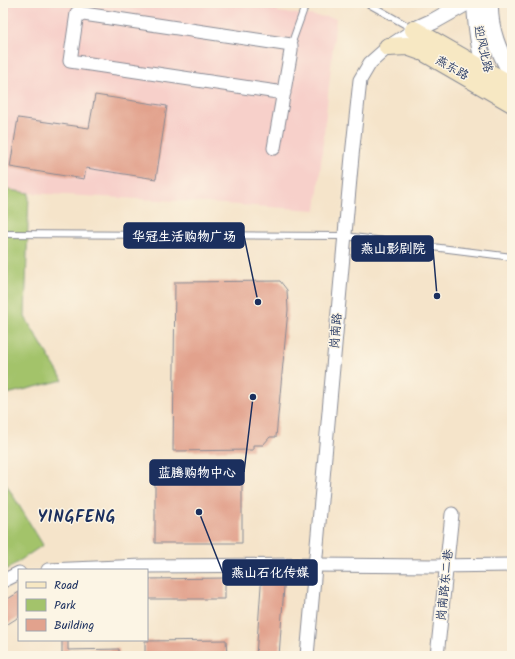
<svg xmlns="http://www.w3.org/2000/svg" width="515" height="659" font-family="Kalam,'LXGW WenKai TC',sans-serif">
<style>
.built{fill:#f7d0ca}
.green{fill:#a3c36b;stroke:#5f7964}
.building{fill:#e2a28d}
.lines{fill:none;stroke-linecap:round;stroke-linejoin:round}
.service-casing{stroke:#888a94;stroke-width:8}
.minor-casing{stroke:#888a94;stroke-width:15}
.tertiary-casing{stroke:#888a94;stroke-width:18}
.secondary-casing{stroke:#888a94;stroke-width:20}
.service{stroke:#fff;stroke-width:6}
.minor{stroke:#fff;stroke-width:13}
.tertiary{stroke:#fff;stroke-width:16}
.secondary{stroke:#f7e8c3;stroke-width:18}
.labels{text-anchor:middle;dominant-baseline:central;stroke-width:3;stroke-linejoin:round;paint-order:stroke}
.street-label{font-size:12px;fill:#1b2f5e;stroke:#fcf5e5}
.district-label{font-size:16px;font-weight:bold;letter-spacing:1px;fill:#1b2f5e;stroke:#fcf5e5}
.leader{fill:none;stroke:#1b2f5e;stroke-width:1.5}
.callout-dot{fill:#1b2f5e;stroke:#fcf5e5;stroke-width:1.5}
.callout{fill:#1b2f5e;stroke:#1b2f5e;stroke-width:1.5}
.callout-label{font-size:13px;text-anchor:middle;font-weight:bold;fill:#fff}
</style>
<rect width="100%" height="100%" fill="#fcf5e5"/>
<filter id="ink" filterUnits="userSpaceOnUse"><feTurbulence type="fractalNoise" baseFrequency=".025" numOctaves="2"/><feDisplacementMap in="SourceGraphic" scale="8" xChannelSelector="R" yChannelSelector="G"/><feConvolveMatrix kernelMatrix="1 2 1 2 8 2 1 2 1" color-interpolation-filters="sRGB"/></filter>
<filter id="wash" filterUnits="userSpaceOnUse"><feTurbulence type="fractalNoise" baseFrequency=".012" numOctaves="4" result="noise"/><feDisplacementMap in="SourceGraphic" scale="16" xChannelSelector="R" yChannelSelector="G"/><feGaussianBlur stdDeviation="0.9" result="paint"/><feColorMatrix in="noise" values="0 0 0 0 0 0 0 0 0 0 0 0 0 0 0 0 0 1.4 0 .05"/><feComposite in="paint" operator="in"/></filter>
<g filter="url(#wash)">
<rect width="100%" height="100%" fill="#f5e4ca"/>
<polygon class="built" points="3,3 278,3 278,12 336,18 316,210 176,201 29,193 3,189"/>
<g class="green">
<polygon points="3,189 29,193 25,317 63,380 3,395"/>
<polygon points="3,479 43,545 3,572"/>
</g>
<g id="blocks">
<g class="building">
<polygon points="240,3 262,3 261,6 240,4"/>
<polygon points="95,95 167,106 156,179 86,168 84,179 10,167 18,118 89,128"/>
<polygon points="280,281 287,290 288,310 276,437 270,437 263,445 253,445 253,450 173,451 175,282"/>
<polygon points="242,481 242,543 155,543 155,482"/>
<polygon points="262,572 285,573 279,656 256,656"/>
<polygon points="225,578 225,599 147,599 147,579"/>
<polygon points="19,592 19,617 3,627 3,602"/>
<polygon points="62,640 68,640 68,650 119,649 119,656 62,656"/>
<polygon points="226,640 227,656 145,656 145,641"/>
</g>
</g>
</g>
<g filter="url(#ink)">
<use href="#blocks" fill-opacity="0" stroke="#888a94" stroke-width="1"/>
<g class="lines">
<defs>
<g id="service">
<polyline points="367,3 413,29"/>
<polyline points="291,45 305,6 307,3"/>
<polyline points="3,234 345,236 512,257"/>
</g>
<g id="minor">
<polyline points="274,148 291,51 291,45 77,13 70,61 284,93"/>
<polyline points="48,570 143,566 315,565 434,566 512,565"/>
<polyline points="3,581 19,573"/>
<polyline points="307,656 352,156 360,80 370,63 388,47 414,30"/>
<polyline points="437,656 452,514"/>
</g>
<g id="tertiary">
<path d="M475,3C476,27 480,58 490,80"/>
<path d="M490,3C489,30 499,52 512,75"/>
<polyline points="414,30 434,21 466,3"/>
</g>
<g id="secondary">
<polyline points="414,30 512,86"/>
<polyline points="388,47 407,46 424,52 512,103"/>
</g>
</defs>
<use href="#service" class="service-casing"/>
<use href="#minor" class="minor-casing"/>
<use href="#tertiary" class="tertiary-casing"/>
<use href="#secondary" class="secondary-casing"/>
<use href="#service" class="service"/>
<use href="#minor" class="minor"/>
<use href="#tertiary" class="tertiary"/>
<use href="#secondary" class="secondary"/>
</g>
</g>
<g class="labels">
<g class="street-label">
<text transform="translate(483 49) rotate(77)">迎风北路</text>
<text transform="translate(452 68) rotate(30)">燕东路</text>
<text transform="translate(336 331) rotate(-85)">岗南路</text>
<text transform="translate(445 585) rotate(-84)">岗南路东二巷</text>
</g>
<g class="district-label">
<text x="77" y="517">YINGFENG</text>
</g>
</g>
<path class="leader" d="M258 302L244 236M437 296L433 249M253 397L244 472M199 512L223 573"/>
<g class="callout-dot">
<circle cx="258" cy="302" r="4"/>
<circle cx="437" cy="296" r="4"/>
<circle cx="253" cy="397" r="4"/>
<circle cx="199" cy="512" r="4"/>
</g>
<g class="callout">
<rect x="124" y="223" width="120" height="25" rx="4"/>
<rect x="352" y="236" width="81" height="25" rx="4"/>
<rect x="150" y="460" width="94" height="25" rx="4"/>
<rect x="223" y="560" width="94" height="25" rx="4"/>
</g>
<g class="callout-label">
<text x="184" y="241">华冠生活购物广场</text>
<text x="393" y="253">燕山影剧院</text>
<text x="197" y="477">蓝腾购物中心</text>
<text x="270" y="577">燕山石化传媒</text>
</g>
<rect width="515" height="659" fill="none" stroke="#fcf5e5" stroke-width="16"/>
<rect x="18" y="569" width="130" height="72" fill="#fcf5e5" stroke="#a2a6af"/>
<rect x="26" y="582" width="20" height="6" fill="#f7e8c3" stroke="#a2a6af"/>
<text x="54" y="589" font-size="12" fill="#1b2f5e">Road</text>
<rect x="26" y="599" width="20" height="12" fill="#a3c36b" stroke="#a2a6af"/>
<text x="54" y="609" font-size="12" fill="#1b2f5e">Park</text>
<rect x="26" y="619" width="20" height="12" fill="#e2a28d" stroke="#a2a6af"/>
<text x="54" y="629" font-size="12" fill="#1b2f5e">Building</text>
</svg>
